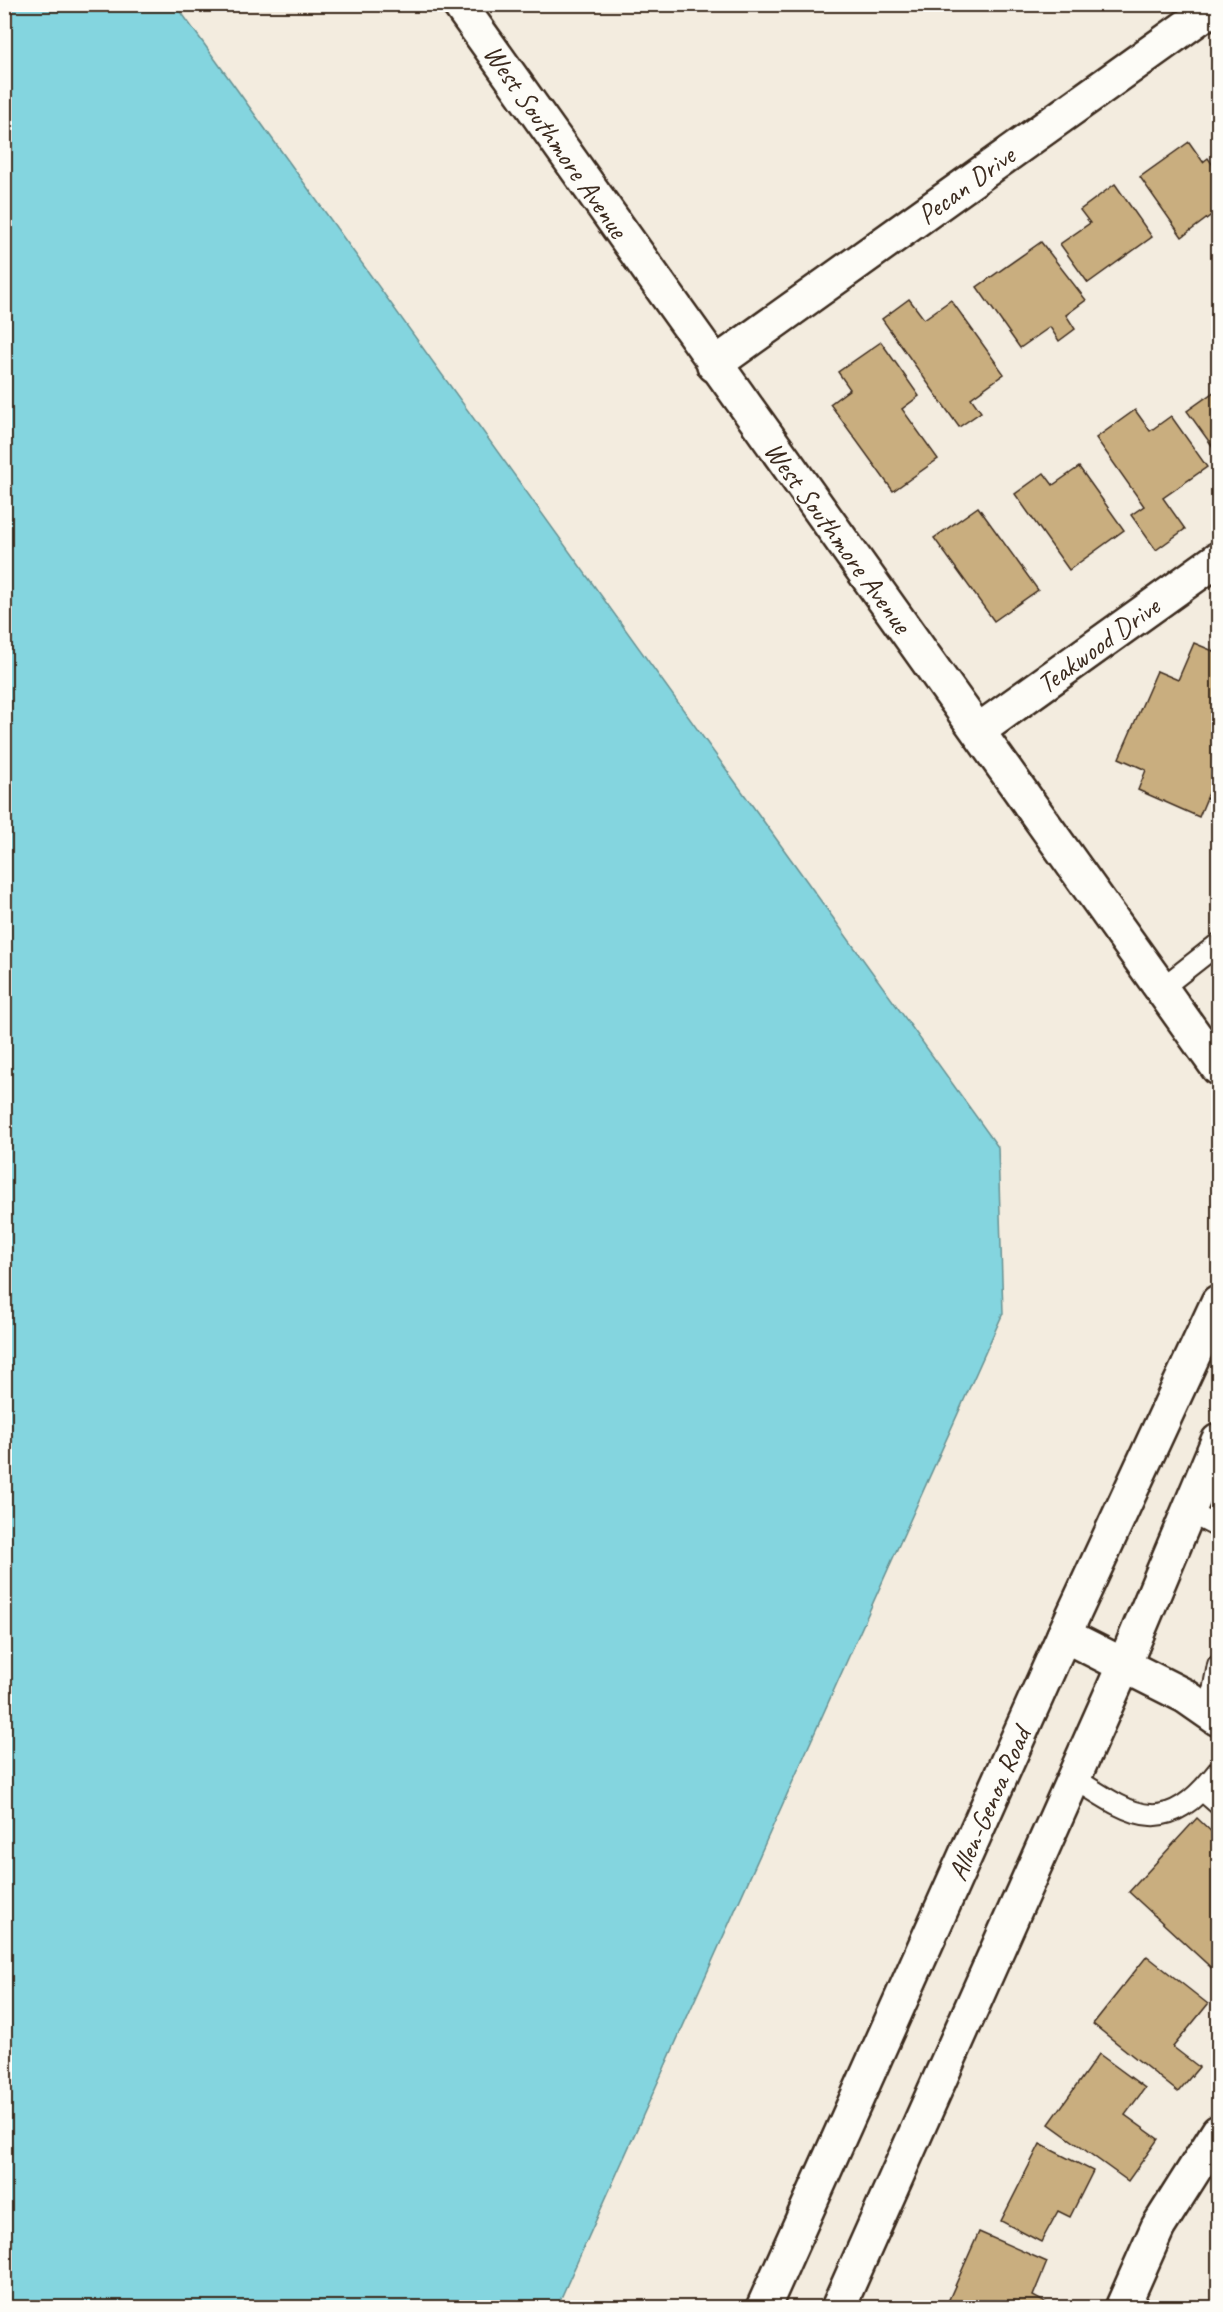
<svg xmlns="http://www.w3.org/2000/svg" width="1223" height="2312" font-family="Caveat,sans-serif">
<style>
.water{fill:#84d5df;stroke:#679192;stroke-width:1.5}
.building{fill:#c9ae7f;stroke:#3b2a1e;stroke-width:1.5}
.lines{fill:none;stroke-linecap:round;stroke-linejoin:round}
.service-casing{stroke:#3b2a1e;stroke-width:24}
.minor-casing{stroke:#3b2a1e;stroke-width:38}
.secondary-casing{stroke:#3b2a1e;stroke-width:38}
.service{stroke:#fdfcf7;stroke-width:20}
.minor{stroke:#fdfcf7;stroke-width:33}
.secondary{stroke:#fdfcf7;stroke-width:33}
.labels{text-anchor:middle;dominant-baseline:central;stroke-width:4.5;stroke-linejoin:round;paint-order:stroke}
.street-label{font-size:28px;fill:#3b2a1e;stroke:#fdfcf7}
</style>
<rect width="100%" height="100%" fill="#f3ecdf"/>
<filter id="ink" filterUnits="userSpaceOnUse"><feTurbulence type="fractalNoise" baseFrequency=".0167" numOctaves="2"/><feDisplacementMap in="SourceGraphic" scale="12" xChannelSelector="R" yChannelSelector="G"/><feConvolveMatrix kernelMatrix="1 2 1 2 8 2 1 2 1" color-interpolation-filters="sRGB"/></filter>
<g filter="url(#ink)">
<polygon class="water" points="5,4 176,5 998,1147 1003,1313 557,2307 5,2307"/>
<g class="building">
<polygon points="1189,142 1203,162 1208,158 1218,172 1218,210 1182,237 1140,177"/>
<polygon points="1115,184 1152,237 1088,283 1060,244 1090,223 1080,210"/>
<polygon points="1041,242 1086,300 1066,315 1075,329 1059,341 1050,327 1020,348 977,287"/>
<polygon points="909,299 924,319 951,300 1004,374 971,398 981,412 959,427 882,319"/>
<polygon points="881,342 919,396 902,409 938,459 893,491 830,404 850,389 838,372"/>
<polygon points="1218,389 1218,454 1187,411"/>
<polygon points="1135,410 1150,431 1171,416 1207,467 1163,498 1185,529 1156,550 1131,515 1144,506 1096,438"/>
<polygon points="1079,467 1124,530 1069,570 1015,494 1044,473 1053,485"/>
<polygon points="978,507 1038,590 994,621 934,538"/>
<polygon points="1194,643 1218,653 1218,771 1199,817 1138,790 1146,770 1119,758 1157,671 1178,680"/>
<polygon points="1197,1818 1218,1838 1218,1974 1129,1892"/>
<polygon points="1147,1956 1208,2004 1173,2047 1199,2067 1178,2092 1093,2024"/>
<polygon points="1099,2054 1145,2088 1125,2115 1158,2139 1128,2181 1049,2124"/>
<polygon points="1040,2144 1093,2171 1070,2217 1058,2211 1041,2242 1001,2221"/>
<polygon points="979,2232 1047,2262 1033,2296 1055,2308 955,2308 947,2304"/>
</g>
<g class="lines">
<defs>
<g id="service">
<polyline points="1162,988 1218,944"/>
<polyline points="1189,1512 1218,1527"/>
<polyline points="1209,1712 1218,1665"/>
<path d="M1074,1778C1136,1818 1165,1839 1218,1771"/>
<polyline points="1203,1791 1218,1804"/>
</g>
<g id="minor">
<polyline points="714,365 1218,4"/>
<polyline points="978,731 1218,559"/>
<polyline points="1064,1635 1185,1696 1218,1719"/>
<polyline points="1122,2308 1158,2227 1218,2132"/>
</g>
<g id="secondary">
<polyline points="459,4 1218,1068"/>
<polyline points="763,2308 1064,1635 1218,1302"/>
<polyline points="838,2308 1124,1665 1218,1441"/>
</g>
</defs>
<use href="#service" class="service-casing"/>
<use href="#minor" class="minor-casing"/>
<use href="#secondary" class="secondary-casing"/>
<use href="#service" class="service"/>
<use href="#minor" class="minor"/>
<use href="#secondary" class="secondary"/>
</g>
</g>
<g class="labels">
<g class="street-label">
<text transform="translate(556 141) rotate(55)">West Southmore Avenue</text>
<text transform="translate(966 185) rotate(-36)">Pecan Drive</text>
<text transform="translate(838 537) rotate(54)">West Southmore Avenue</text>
<text transform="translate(1098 645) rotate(-36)">Teakwood Drive</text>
<text transform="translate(989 1804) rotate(-66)">Allen-Genoa Road</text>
</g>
</g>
<rect width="1223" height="2312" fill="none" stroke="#fdfcf7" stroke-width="24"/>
<rect x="12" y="12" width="1199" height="2288" fill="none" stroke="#3b2a1e" stroke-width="2" filter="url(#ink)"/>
</svg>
